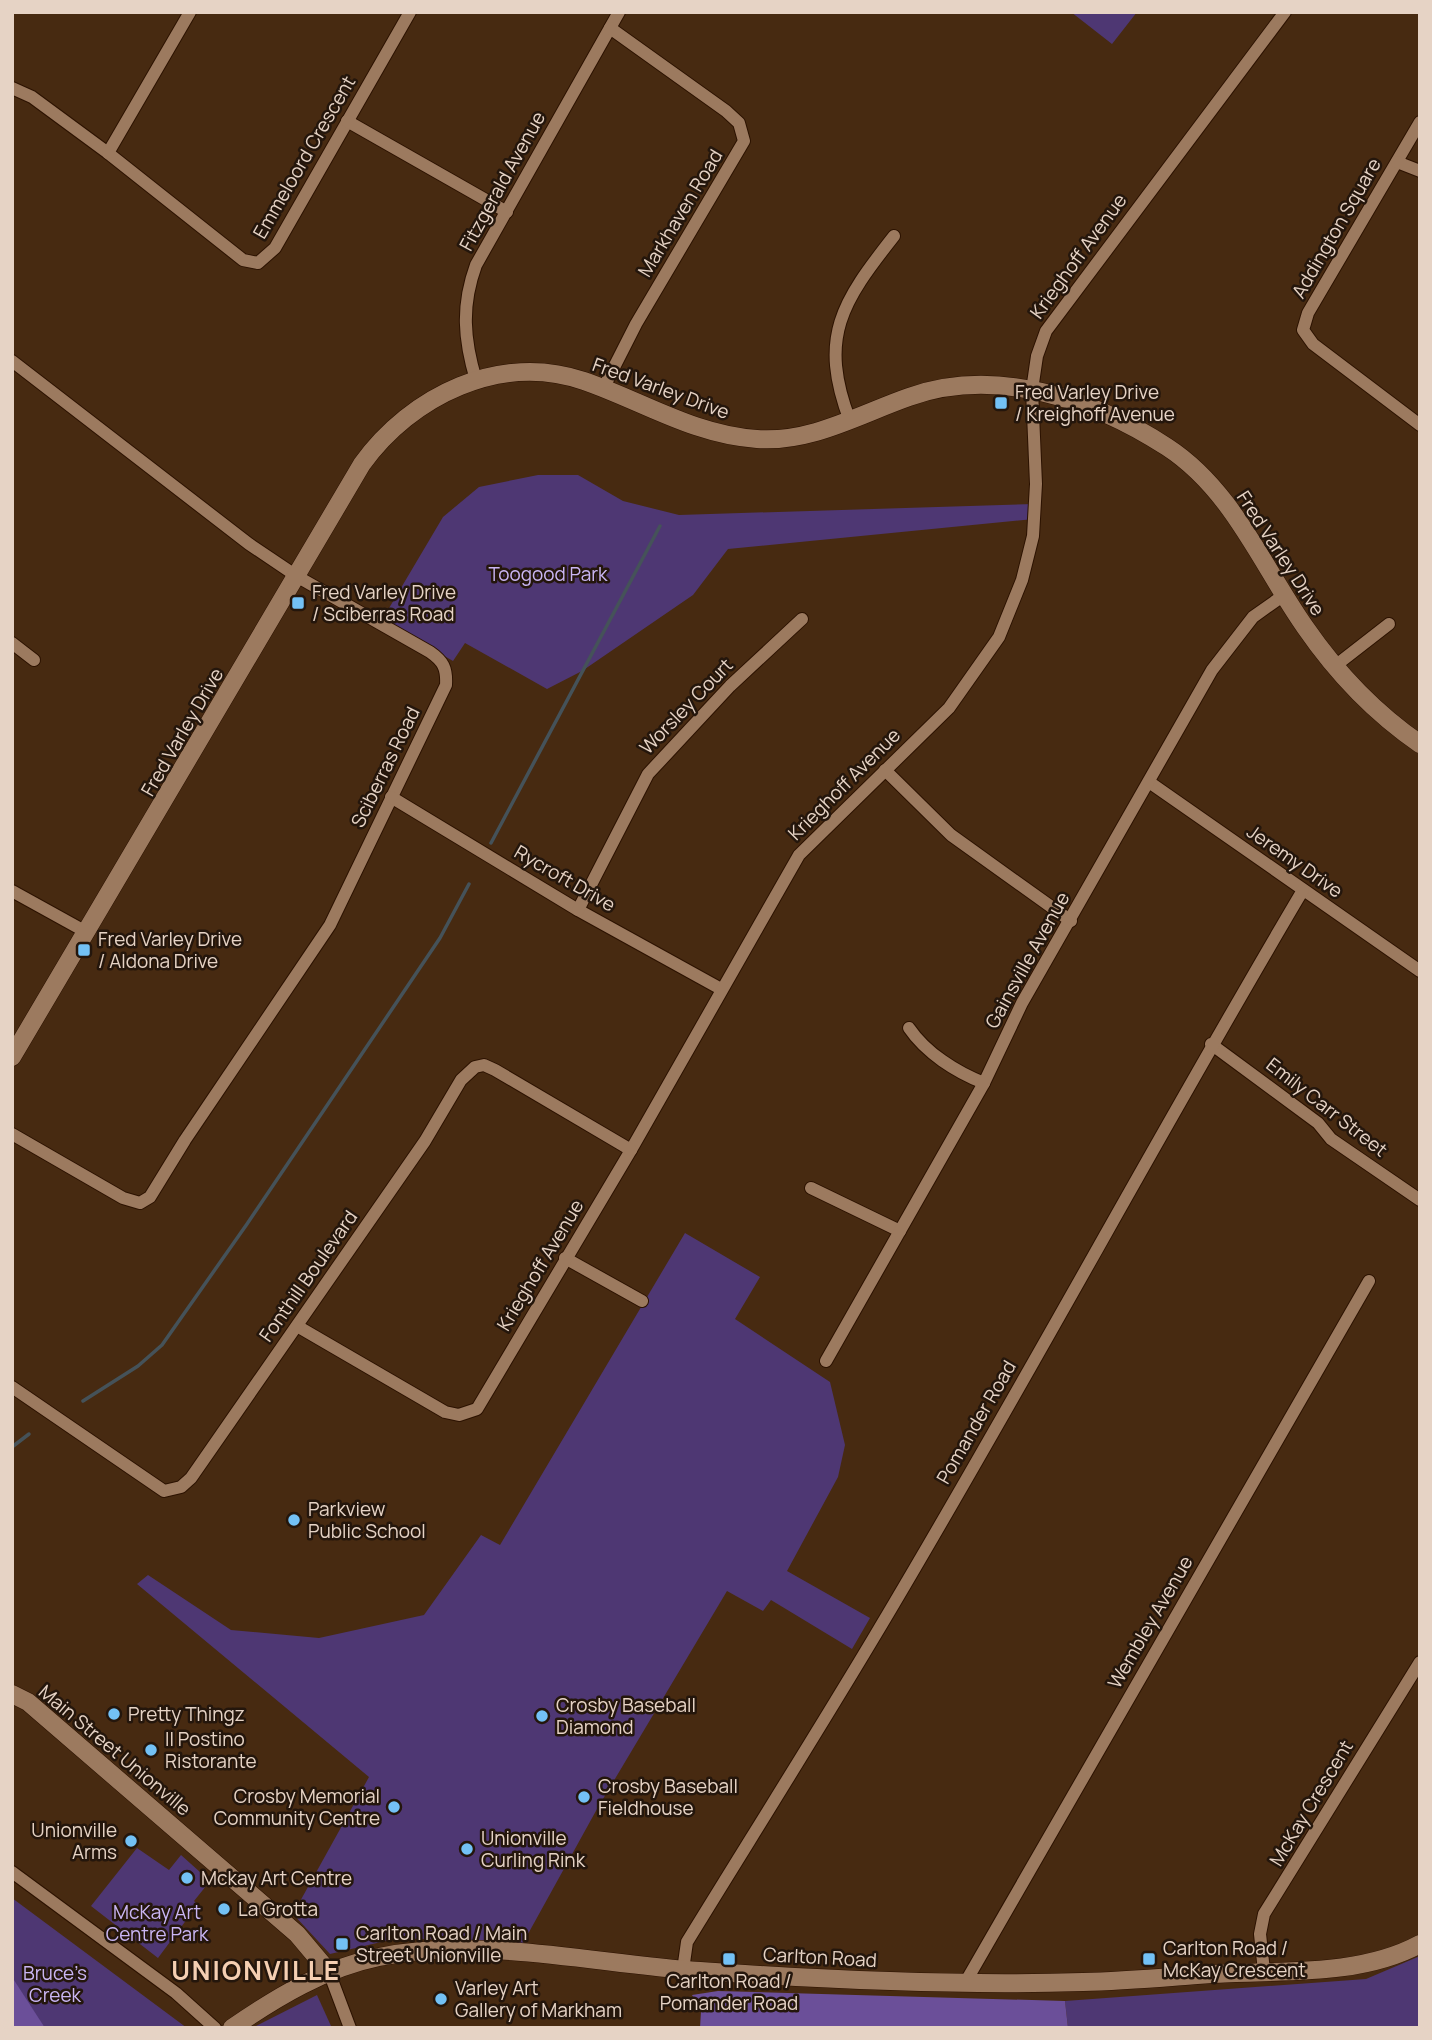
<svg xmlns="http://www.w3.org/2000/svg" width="1432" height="2040" font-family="Manrope,sans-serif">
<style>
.green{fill:#4e3773}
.forest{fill:#6b4f99}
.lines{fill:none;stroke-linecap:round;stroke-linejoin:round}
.stream{stroke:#455259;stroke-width:3.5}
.street-casing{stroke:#2c1200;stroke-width:14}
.secondary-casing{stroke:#2c1200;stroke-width:19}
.street{stroke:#9c7a5f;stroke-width:12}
.secondary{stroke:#9c7a5f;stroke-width:18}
.poi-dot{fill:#73c1f5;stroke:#24160c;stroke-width:2.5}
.labels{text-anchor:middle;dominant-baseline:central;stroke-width:5;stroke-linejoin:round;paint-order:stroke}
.street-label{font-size:19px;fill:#e6d3c5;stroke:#24160c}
.poi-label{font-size:19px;fill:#e6d3c5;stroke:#24160c;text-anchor:start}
.park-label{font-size:19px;fill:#cab6f4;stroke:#24160c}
.district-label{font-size:26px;font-weight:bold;letter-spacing:2px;fill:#f5cfb2;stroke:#24160c}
</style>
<rect width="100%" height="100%" fill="#472a11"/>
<g class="green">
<polygon points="1071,12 1137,12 1112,44"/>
<polygon points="538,475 578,475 623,501 679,515 1034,504 1034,519 728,549 693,595 582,671 547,689 465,643 453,661 382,620 443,517 479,487"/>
<polygon points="685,1233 760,1277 735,1319 830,1382 845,1445 838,1477 787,1571 870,1618 852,1649 771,1600 763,1611 727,1591 597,1809 523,1943 398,1938 330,1954 293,1914 369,1777 137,1584 148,1575 231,1630 319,1638 424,1615 481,1535 500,1545"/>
<polygon points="137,1848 169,1870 181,1855 210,1881 194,1901 197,1904 193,1911 158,1958 91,1906"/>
<polygon points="12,1898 187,2028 12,2028"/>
<polygon points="1420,1956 1420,2028 1068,2028 1065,2001 1366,1979"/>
<polygon points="317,1995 331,2026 252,2028"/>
</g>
<g class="forest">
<polygon points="12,1977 45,2028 12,2028"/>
<polygon points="718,1991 1065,2001 1068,2028 700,2028 701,2011 692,1995"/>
</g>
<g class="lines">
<g class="stream">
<polyline points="491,843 660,526"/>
<polyline points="83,1401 138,1366 162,1345 247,1224 440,938 469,884"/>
<polyline points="12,1447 29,1434"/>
</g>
<defs>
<g id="street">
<polyline points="12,88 32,97 108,153 243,260 258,263 275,248 410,12"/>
<polyline points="347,121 507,212"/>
<polyline points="1420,122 1308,313 1303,330 1313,344 1420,425"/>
<polyline points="108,153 190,12"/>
<polyline points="1397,162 1420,171"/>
<path d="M12,361L249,544L298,577L430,652C443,661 447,668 446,685L330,925L185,1140L150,1197L140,1203L123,1198L12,1134"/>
<path d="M476,380C464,340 461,306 476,265L619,12"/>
<polyline points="603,389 636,324 744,141 739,123 726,111 610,28"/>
<path d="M850,421C818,337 842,302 894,236"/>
<polyline points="12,643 34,660"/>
<polyline points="1335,666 1389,624"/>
<polyline points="885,770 951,835 1071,921"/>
<polyline points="1149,782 1420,971"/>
<polyline points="391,797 578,910 721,989"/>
<polyline points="12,891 88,933"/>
<polyline points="578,910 648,774 730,686 802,619"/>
<path d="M909,1028C926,1053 956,1072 984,1083"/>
<polyline points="1211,1044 1318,1123 1331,1139 1420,1200"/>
<polyline points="811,1188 900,1231"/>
<polyline points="565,1258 642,1301"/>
<polyline points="297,1326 445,1412 459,1415 477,1409 631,1150 799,855 949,708 999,637 1022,580 1033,536 1036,484 1032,390 1037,356 1046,331 1285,12"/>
<polyline points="826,1361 984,1083 1022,1003 1212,670 1253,617 1284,595"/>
<polyline points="12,1387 164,1491 181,1487 191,1478 425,1141 461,1080 475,1067 484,1065 495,1070 631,1150"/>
<polyline points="12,1872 176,1993 215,2028"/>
<path d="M683,1970L687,1942C749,1841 812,1741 873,1639C1021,1392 1156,1138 1303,890"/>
<polyline points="1264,1971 1260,1934 1264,1914 1420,1662"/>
<polyline points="329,1972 350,2028"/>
<polyline points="965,1983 1369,1281"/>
</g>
<g id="secondary">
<path d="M12,1057L362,464C411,396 500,352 584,381C642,401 694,435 757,439C811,443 860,414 909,397C996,366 1093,399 1167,447C1233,490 1262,566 1305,627C1336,672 1375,713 1420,744"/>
<polyline points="12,1694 28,1702 297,1934 329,1972"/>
<path d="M232,2028C277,1997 325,1968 379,1957C484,1936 595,1964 700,1971C828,1980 956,1986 1083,1982C1126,1981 1168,1977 1211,1974C1279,1970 1359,1977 1420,1944"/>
</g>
</defs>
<use href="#street" class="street-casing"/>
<use href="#secondary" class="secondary-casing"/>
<use href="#street" class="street"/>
<use href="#secondary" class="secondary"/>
</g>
<g class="poi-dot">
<rect x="994" y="396" width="14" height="14" rx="3.5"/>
<rect x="291" y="596" width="14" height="14" rx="3.5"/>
<rect x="77" y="943" width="14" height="14" rx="3.5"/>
<circle cx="294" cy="1520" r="7"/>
<circle cx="114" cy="1714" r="7"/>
<circle cx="542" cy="1716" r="7"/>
<circle cx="151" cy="1750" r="7"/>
<circle cx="584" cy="1797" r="7"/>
<circle cx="394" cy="1807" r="7"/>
<circle cx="131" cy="1841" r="7"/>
<circle cx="467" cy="1849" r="7"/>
<circle cx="187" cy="1878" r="7"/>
<circle cx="224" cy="1909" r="7"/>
<rect x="335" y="1937" width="14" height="14" rx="3.5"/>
<rect x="722" y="1952" width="14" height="14" rx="3.5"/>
<rect x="1142" y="1952" width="14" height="14" rx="3.5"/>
<circle cx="441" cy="1999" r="7"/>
</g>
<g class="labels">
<g class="street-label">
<text transform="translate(304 157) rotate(-60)">Emmeloord Crescent</text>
<text transform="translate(502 181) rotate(-61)">Fitzgerald Avenue</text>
<text transform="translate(680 213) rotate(-59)">Markhaven Road</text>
<text transform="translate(1336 228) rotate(-60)">Addington Square</text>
<text transform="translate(1078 256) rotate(-54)">Krieghoff Avenue</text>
<text transform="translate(661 388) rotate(20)">Fred Varley Drive</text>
<text transform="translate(1281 553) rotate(57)">Fred Varley Drive</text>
<text transform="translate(686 706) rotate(-46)">Worsley Court</text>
<text transform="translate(182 732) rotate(-60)">Fred Varley Drive</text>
<text transform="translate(385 767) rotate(-64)">Sciberras Road</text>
<text transform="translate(844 784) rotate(-45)">Krieghoff Avenue</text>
<text transform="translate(1295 861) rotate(35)">Jeremy Drive</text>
<text transform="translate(565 878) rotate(30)">Rycroft Drive</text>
<text transform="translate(1027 960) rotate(-61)">Gainsville Avenue</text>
<text transform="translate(1327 1107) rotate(38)">Emily Carr Street</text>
<text transform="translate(540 1265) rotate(-59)">Krieghoff Avenue</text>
<text transform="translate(308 1276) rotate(-55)">Fonthill Boulevard</text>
<text transform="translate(976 1422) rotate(-60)">Pomander Road</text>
<text transform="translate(1150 1622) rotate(-60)">Wembley Avenue</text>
<text transform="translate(115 1750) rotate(40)">Main Street Unionville</text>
<text transform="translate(1311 1803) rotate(-59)">McKay Crescent</text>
<text transform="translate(820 1957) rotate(3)">Carlton Road</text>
</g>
<g class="poi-label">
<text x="1015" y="392">Fred Varley Drive<tspan x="1015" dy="22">/ Kreighoff Avenue</tspan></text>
<text x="312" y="592">Fred Varley Drive<tspan x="312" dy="22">/ Sciberras Road</tspan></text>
<text x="98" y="939">Fred Varley Drive<tspan x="98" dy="22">/ Aldona Drive</tspan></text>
<text x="308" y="1509">Parkview<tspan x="308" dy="22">Public School</tspan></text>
<text x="556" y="1705">Crosby Baseball<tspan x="556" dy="22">Diamond</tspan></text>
<text x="128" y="1714">Pretty Thingz</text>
<text x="165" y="1739">Il Postino<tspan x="165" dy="22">Ristorante</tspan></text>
<text x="598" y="1786">Crosby Baseball<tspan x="598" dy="22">Fieldhouse</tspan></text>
<text x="380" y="1796" text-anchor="end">Crosby Memorial<tspan x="380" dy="22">Community Centre</tspan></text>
<text x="117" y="1830" text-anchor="end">Unionville<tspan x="117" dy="22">Arms</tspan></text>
<text x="481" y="1838">Unionville<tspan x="481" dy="22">Curling Rink</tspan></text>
<text x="201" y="1878">Mckay Art Centre</text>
<text x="238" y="1909">La Grotta</text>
<text x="356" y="1933">Carlton Road / Main<tspan x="356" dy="22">Street Unionville</tspan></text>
<text x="1163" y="1948">Carlton Road /<tspan x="1163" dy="22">McKay Crescent</tspan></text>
<text x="729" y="1981" text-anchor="middle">Carlton Road /<tspan x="729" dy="22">Pomander Road</tspan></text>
<text x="455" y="1988">Varley Art<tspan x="455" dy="22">Gallery of Markham</tspan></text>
</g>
<g class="park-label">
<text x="548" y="574">Toogood Park</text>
<text x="157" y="1912">McKay Art<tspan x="157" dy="22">Centre Park</tspan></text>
<text x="55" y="1973">Bruce’s<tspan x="55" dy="22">Creek</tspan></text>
</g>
<g class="district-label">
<text x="256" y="1970">UNIONVILLE</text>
</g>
</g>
<rect width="1432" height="2040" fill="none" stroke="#e6d3c5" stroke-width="28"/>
</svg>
